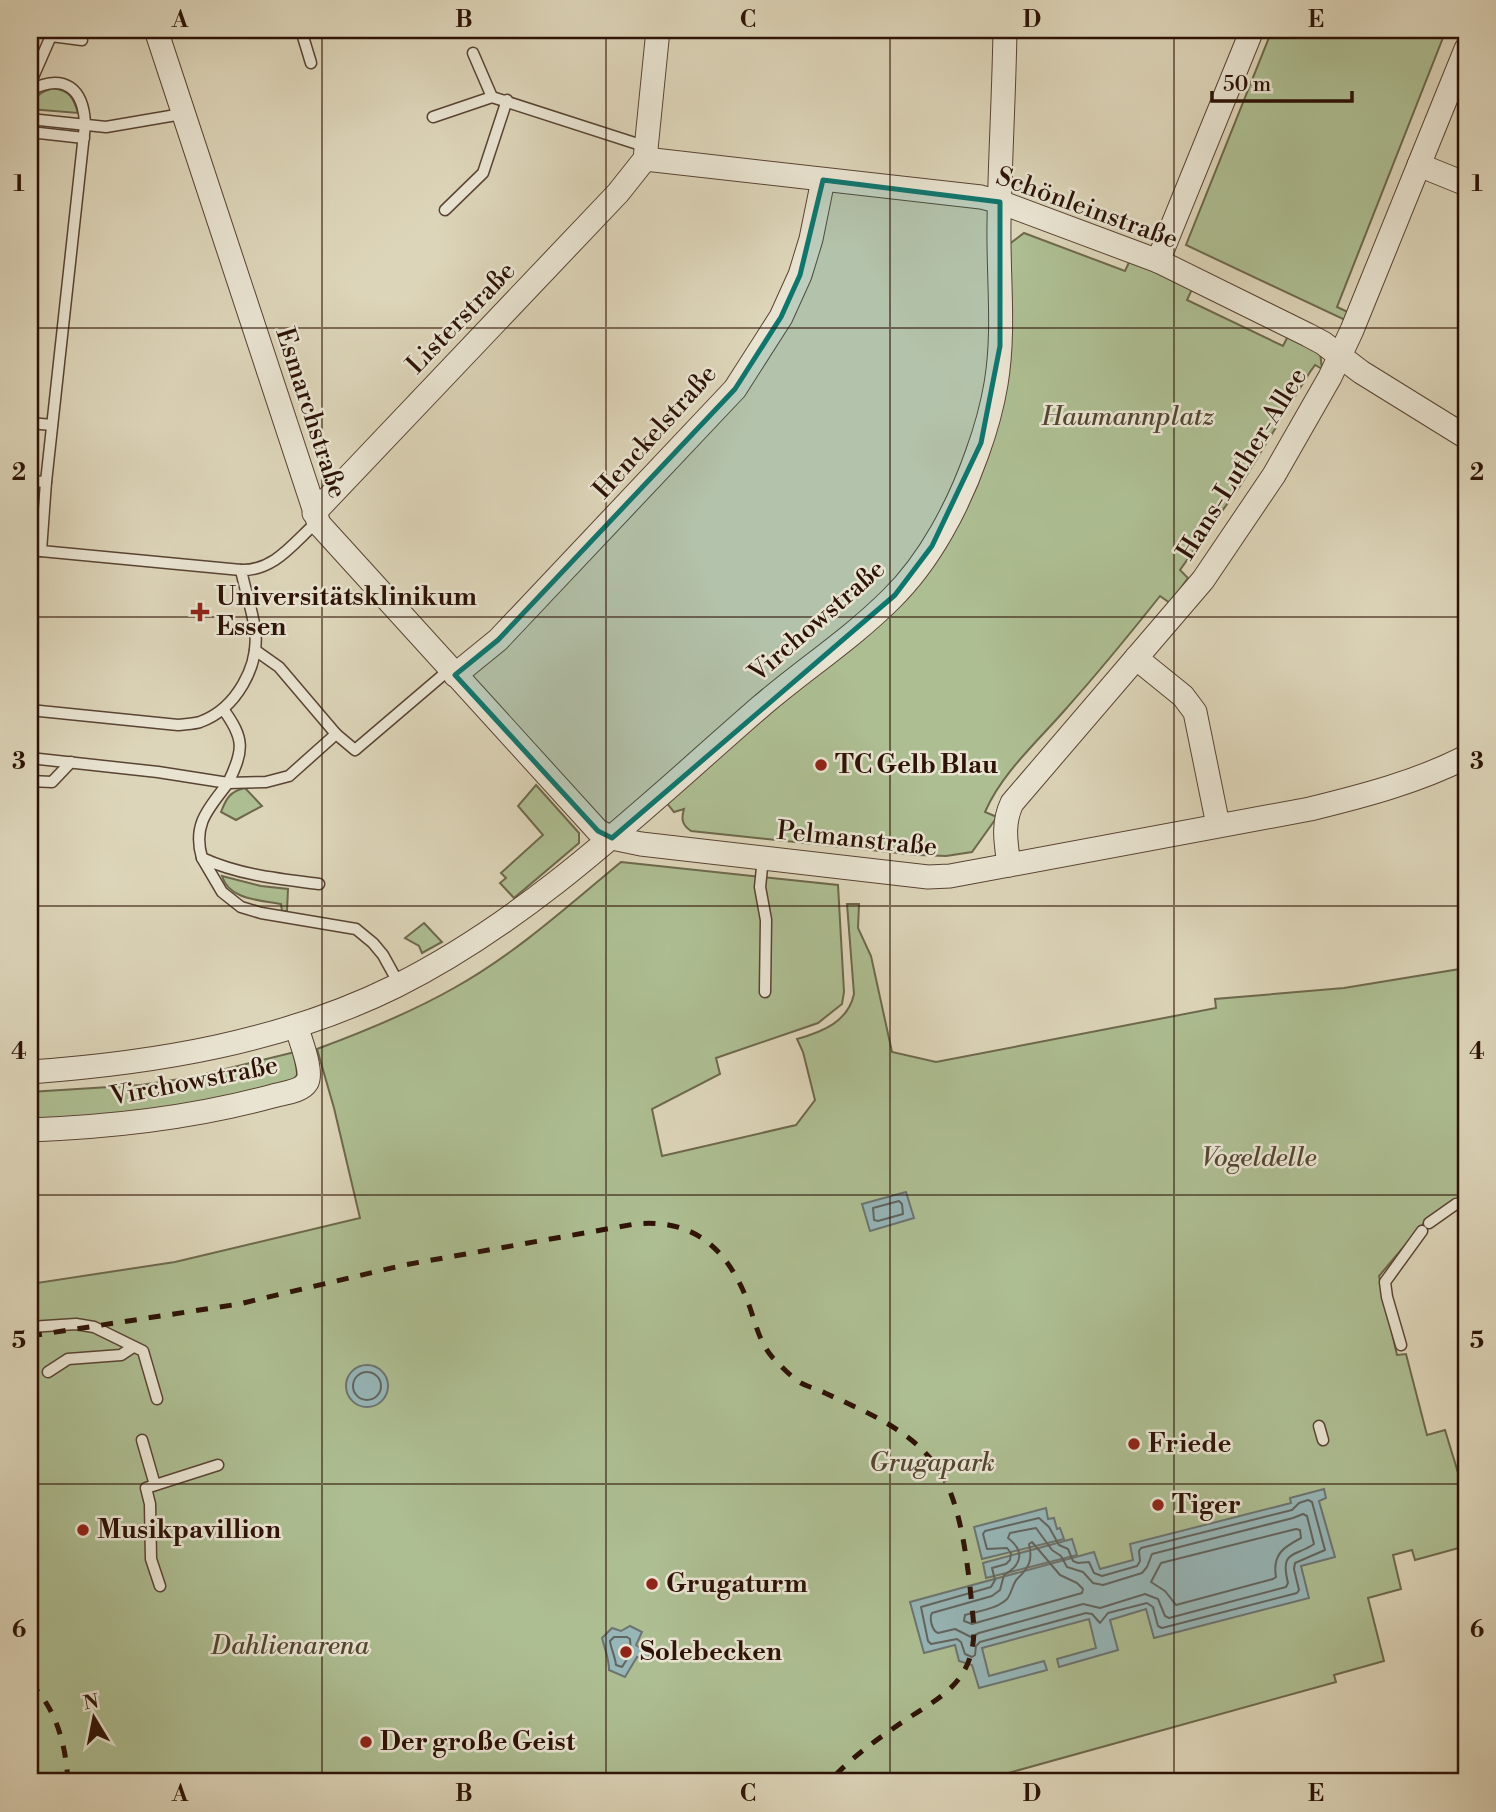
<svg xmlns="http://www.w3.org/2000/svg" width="1496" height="1812" font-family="'Libre Bodoni',serif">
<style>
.green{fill:#adbe92;stroke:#6d684c;stroke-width:2}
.water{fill:#96b6b8;stroke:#6c7471;stroke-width:2}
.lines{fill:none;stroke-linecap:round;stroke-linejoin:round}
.shore{stroke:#62645f;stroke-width:2}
.service-casing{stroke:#594333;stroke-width:13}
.minor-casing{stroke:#594333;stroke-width:25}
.service{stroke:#e9e4d2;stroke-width:10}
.minor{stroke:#e9e4d2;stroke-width:23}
.rail{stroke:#2d1206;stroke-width:5;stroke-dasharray:12 12;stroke-linecap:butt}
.marked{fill:#0f766e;fill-opacity:0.2;stroke:#0f766e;stroke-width:5;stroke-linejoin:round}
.grid{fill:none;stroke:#2d1206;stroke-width:2;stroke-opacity:0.55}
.poi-dot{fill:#8f2418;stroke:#e9e4d2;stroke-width:2.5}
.labels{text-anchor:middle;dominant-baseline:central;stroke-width:5;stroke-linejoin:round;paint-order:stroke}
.street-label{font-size:26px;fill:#2d1206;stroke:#e9e4d2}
.park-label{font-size:26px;font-style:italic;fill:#534630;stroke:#e9e4d2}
.poi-label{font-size:26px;font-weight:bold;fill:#2d1206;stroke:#e9e4d2;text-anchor:start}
.neatline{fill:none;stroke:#2d1206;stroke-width:2.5}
.grid-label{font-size:23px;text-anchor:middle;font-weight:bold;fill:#2d1206}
</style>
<rect width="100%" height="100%" fill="#ddd5b9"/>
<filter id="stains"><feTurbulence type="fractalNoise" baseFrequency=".00286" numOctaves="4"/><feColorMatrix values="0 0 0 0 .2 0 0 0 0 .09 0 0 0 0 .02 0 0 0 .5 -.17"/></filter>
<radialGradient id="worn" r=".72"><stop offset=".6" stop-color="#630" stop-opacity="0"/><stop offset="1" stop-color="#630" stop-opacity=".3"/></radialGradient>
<g class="green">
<polygon points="1272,30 1446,30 1337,307 1348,312 1345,320 1186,245"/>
<path d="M53,88C70,91 73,97 78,113L30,109C34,96 41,92 53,88Z"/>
<path d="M1024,233L1125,271L1131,258L1194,285L1187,300L1283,346L1290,332L1320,352L1322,369L1315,365L1310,372L1240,486L1180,570L1188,578L1170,603L1160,596C1129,635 1097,674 1064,711C1036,743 1002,773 985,812L997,817L972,852L946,856L918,855L691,831C682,825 681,819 684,809L674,812L666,802L863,634L977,472L1008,245Z"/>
<polygon points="536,785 579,833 579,843 514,898 500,883 506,878 501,873 543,835 518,806"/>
<path d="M245,788L262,806L236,820L221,812C226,799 230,791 245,788Z"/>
<path d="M621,862L838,885L844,992L842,1004L818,1023L716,1058L720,1074L652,1109L662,1156L796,1125L815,1100L803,1052L797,1039C822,1032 848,1022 854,994L847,904H859L858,928L871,956L892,1052L936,1062L1216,1008L1215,999L1344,988L1466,968V1193L1423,1224L1379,1276L1397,1355L1406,1354L1427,1435L1445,1430L1466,1499V1546L1415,1560L1412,1550L1393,1555L1401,1589L1368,1598L1384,1661L1334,1675L1336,1682L976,1782H30V1284L175,1262L360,1218L334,1108L317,1049C363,1032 410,1013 454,988C515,954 567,907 621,862Z"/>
<path d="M222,876L261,886L288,889L287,911H282L281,904C260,900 229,900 222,876Z"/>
<polygon points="424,923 442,942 422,953 419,946 405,938"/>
<polygon points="295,1052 300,1071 290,1084 169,1111 30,1124 30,1092 141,1085 193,1077"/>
</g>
<g class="water">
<polygon points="906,1192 914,1218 870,1231 862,1204"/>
<circle cx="367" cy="1386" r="21"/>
<polygon points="1324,1489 1326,1498 1319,1501 1335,1557 1301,1566 1309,1598 1154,1638 1146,1609 1110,1620 1118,1650 1059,1667 1057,1659 1096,1648 1089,1619 982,1648 989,1676 1044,1661 1047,1670 979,1688 972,1665 959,1661 955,1645 924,1653 910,1602 1094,1552 1100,1569 1133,1560 1130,1544 1291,1503 1290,1498"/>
<polygon points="1046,1508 1048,1519 1054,1518 1057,1529 1060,1528 1064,1539 982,1559 974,1527"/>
<polygon points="1072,1539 1077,1555 986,1578 983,1563"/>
<path d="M630,1626L642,1632L636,1645L650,1655L646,1660L637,1657L625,1677L609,1670C609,1658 605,1650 602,1638L612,1628L621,1631Z"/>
</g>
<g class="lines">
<g class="shore">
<polygon points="899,1201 902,1204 903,1214 878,1221 874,1220 873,1208"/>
<circle cx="367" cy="1386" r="14"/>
<polygon points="1308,1500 1312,1502 1325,1550 1295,1563 1294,1569 1299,1590 1297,1593 1162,1628 1158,1626 1153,1607 1147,1603 1108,1613 1100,1623 1092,1614 1086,1613 980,1642 976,1646 975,1655 972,1657 965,1654 961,1642 957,1639 931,1644 928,1641 921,1607 991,1587 995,1580 992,1568 1006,1564 1010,1560 1011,1553 1007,1548 987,1549 983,1534 985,1531 1039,1518 1049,1527 1059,1545 1068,1549 1073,1561 1078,1563 1089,1562 1094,1573 1102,1576 1137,1566 1140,1561 1139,1551 1141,1548 1292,1510 1299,1503"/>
<path d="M1303,1514L1307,1516L1314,1544C1293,1558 1280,1550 1288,1583L1286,1587L1169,1618L1165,1616L1158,1599L1145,1594L1100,1608L1083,1604L979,1633L971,1637L955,1629L938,1633C932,1631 929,1618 932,1613L992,1596L1000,1590L1004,1575C1022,1565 1025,1551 1008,1538L1010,1533L1036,1528L1052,1550L1061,1556L1067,1567L1083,1572L1093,1583L1103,1585L1142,1573L1147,1567L1152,1554L1293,1518Z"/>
<path d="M1296,1529L1300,1530L1301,1538C1284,1547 1272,1554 1276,1577L1273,1579L1176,1605L1165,1591L1151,1582L1161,1563Z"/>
<path d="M1032,1542L1060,1575L1077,1583L1083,1589L1082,1593L972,1624L964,1621L965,1615C978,1611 997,1609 1007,1599C1012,1593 1012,1585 1017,1579C1029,1568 1033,1560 1029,1544Z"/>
<path d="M614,1637H627L630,1639L631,1653L622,1667L616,1665C615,1656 611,1649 610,1641Z"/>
</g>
<defs>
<g id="service">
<polyline points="301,30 311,63"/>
<polyline points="158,36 179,30"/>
<polyline points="473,53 492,97"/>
<polyline points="30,84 51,36 82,40"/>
<path d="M30,90C64,73 84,88 85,125L46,482L41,551L30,550"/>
<polyline points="433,117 492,97 647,147"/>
<polyline points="30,119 106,127 182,114"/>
<polyline points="30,132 84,138"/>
<polyline points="445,210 483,173 507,100"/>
<polyline points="30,423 52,425"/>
<polyline points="30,481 46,482"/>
<polyline points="41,551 241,570"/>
<path d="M223,709C245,739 244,750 228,783L266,782L289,776L336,734L279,667L255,650"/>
<path d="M30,710L178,725C185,724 194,724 200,722C236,709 260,666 255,629C252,609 245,590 241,570C275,571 294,542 318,521"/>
<polyline points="336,734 355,750 450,669"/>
<polyline points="30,758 158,772 228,783"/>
<polyline points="30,781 52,782 71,762"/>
<path d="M228,783C209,808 192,824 202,858C239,875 279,879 319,884"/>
<polyline points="202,858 222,892 241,907 261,913 356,929 373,943 383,955 399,984"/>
<polyline points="763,858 760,887 766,920 765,992"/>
<polyline points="1429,1223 1456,1204 1466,1202"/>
<polyline points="30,1327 76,1324 94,1327 143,1351 157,1399"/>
<polyline points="1401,1345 1387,1297 1385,1282 1422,1231"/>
<polyline points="48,1372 68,1359 121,1355 133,1347"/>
<polyline points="1319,1426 1323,1440"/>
<polyline points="142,1440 155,1485"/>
<polyline points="160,1586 151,1559 150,1504 146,1488 218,1465"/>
</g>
<g id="minor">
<path d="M156,30L319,524L598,831L612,838L641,844L928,877L950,876L1310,809C1363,796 1417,782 1466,757"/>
<polyline points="645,159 981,197 1000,202 1158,261 1308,335 1323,343 1361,372 1466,437"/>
<polyline points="1419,165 1466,184"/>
<polyline points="1158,261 1252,30"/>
<polyline points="314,513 618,193 645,159 658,30"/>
<polyline points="1136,658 1183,696 1195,712 1218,825"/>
<polyline points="455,675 498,640 735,389 781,317 800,275 811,239 823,180"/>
<path d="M1009,865C1006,843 1002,824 1012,803L1203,580L1274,475L1330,377L1352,330L1466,49"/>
<path d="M30,1072C155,1063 283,1042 396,986C534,917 646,806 760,707C803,670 851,639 891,599C930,561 959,505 977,454C985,432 992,408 996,384C1005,331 998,277 999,223C1000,159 1004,94 1005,30"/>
<path d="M30,1130C112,1127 193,1118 273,1096C283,1093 301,1092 307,1082C313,1072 300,1038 296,1026"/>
</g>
</defs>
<use href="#service" class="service-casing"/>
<use href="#minor" class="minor-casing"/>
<use href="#service" class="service"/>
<use href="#minor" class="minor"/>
<g class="rail">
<path d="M30,1336L239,1304L404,1265L635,1224C696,1218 729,1251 749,1305C756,1324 759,1342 773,1358C781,1366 791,1377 801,1383C808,1387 817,1389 825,1393C868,1413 915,1431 941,1473C964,1510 970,1584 974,1628C974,1689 933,1699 891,1730C869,1745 847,1762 829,1782"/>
<path d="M30,1683C57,1709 66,1746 68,1782"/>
</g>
</g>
<path class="marked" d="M823,180L1000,202V346L981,443L932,546L895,595L612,838L598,831L455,675L498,640L735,389L781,317L800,275Z"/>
<path class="grid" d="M322,30V1782M606,30V1782M890,30V1782M1174,30V1782M30,328H1466M30,617H1466M30,906H1466M30,1195H1466M30,1484H1466"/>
<g class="poi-dot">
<path d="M196.5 601.5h7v7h7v7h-7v7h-7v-7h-7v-7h7z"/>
<circle cx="821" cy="765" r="7"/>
<circle cx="1134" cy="1444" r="7"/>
<circle cx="1158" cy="1505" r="7"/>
<circle cx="83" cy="1530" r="7"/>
<circle cx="652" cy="1584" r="7"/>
<circle cx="626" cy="1652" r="7"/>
<circle cx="366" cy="1742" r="7"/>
</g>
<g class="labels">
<g class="street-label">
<text transform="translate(1087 208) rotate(20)">Schönleinstraße</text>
<text transform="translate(461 318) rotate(-46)">Listerstraße</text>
<text transform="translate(311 413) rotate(72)">Esmarchstraße</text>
<text transform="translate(655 432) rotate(-48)">Henckelstraße</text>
<text transform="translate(1242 464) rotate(-58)">Hans-Luther-Allee</text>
<text transform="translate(817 621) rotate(-41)">Virchowstraße</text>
<text transform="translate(857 839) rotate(6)">Pelmanstraße</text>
<text transform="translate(194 1081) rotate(-11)">Virchowstraße</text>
</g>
<g class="park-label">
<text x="1128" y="417">Haumannplatz</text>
<text x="1259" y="1158">Vogeldelle</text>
<text x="932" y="1463">Grugapark</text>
<text x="290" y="1646">Dahlienarena</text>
</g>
<g class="poi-label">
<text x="216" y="597">Universitätsklinikum<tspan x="216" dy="30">Essen</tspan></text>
<text x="835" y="765">TC Gelb Blau</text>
<text x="1148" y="1444">Friede</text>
<text x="1172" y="1505">Tiger</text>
<text x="97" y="1530">Musikpavillion</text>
<text x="666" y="1584">Grugaturm</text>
<text x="640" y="1652">Solebecken</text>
<text x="380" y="1742">Der große Geist</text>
</g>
</g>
<rect width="1496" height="1812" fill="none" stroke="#ddd5b9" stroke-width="77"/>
<g transform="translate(94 1718) rotate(350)" stroke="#e9e4d2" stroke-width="5" paint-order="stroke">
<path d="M0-5L12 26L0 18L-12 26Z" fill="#2d1206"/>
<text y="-10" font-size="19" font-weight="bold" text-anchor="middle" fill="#2d1206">N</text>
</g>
<path d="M1212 91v10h140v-10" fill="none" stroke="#2d1206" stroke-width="3.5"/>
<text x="1223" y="91" font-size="21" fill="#2d1206" stroke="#e9e4d2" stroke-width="5" paint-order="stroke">50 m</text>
<rect x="38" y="38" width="1420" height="1735" class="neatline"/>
<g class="grid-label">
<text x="180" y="27">A</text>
<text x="464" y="27">B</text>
<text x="748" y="27">C</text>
<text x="1032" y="27">D</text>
<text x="1316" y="27">E</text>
<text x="19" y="191">1</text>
<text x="1477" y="191">1</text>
<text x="19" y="480">2</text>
<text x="1477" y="480">2</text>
<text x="19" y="769">3</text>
<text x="1477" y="769">3</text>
<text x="19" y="1059">4</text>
<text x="1477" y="1059">4</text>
<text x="19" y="1348">5</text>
<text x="1477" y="1348">5</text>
<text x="19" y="1637">6</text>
<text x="1477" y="1637">6</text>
<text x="180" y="1801">A</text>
<text x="464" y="1801">B</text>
<text x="748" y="1801">C</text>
<text x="1032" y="1801">D</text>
<text x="1316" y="1801">E</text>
</g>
<rect width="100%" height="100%" filter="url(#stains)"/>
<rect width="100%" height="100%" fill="url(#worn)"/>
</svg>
